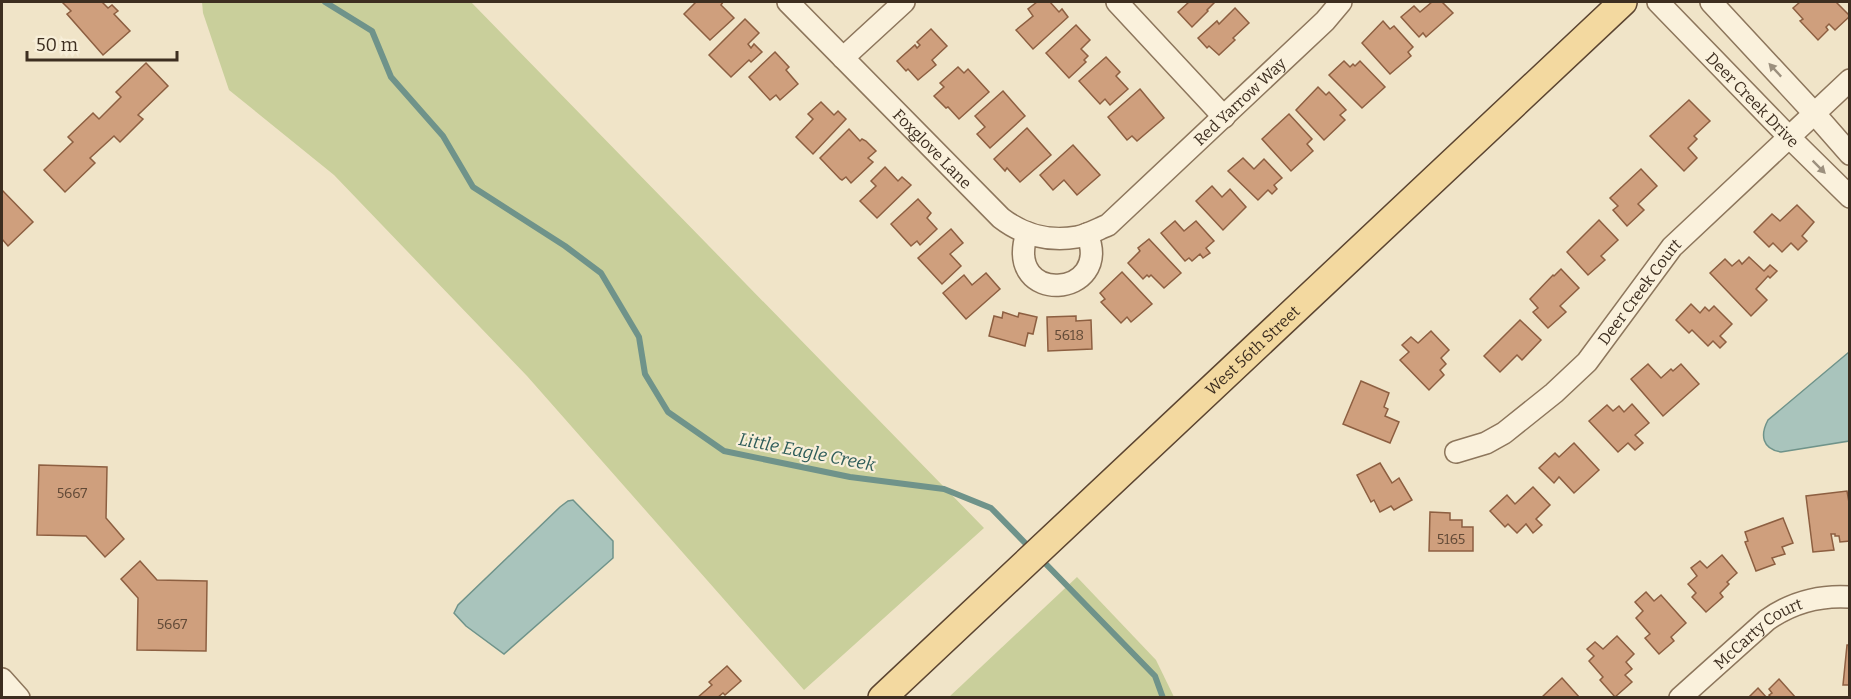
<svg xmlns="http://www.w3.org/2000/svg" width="1851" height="699" font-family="Bitter,serif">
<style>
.green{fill:#c9cf9b}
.water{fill:#a9c4bc;stroke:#6f938a;stroke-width:1.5}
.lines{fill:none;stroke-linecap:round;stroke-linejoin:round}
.stream{stroke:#6f938a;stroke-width:6}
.building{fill:#cf9f7d;stroke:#8d5f41;stroke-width:1.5}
.minor-casing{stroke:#8d765c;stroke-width:24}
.major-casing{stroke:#5b4430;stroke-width:30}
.minor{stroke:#faf1dc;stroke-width:21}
.major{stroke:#f3d9a0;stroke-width:27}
.oneway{fill:#9c907e}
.labels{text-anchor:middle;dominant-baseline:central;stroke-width:4.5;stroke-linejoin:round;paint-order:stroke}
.number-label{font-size:14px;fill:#624a37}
.street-label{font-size:16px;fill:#3d2e20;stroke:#f7eed8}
.water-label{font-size:18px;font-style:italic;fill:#2f5d5a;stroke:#f7eed8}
</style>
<rect width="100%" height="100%" fill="#f0e4c8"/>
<g class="green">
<polygon points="202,2 471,2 984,528 804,690 527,376 334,175 229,90 203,13"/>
<polygon points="1077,577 1156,660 1174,697 949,697"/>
</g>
<g class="water">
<path d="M1849,352V441L1781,452C1762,449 1760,435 1768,420Z"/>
<polygon points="573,500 613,541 613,558 504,654 466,626 454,613 458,605 560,507 568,501"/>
</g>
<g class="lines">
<g class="stream">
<polyline points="325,2 372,31 391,77 443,136 473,187 565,246 601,273 639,337 645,374 668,412 724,451 850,477 944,489 991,508 1032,550"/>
<polyline points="1041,559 1155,676 1163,698"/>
</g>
</g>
<g class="building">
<polygon points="62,2 102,2 108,8 112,5 118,11 114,14 130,31 103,55 67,14 71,11"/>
<polygon points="696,2 723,2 721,5 734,18 710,40 684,14"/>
<polygon points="1037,2 1050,2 1059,12 1062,9 1068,17 1033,49 1016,30 1033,16 1028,9"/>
<polygon points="1189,2 1215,2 1207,10 1208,11 1192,27 1178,12"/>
<polygon points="1432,2 1442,2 1453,13 1426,37 1423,33 1419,37 1401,17 1414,6 1420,12"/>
<polygon points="1800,2 1836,2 1850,16 1835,30 1829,24 1826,27 1828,30 1818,40 1800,21 1803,19 1793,8"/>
<polygon points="1235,8 1249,23 1233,38 1235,40 1219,55 1209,46 1207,48 1198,38 1217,21 1219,24"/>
<polygon points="745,19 759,33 748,44 751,48 754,44 762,52 751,62 749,60 731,77 709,55"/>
<polygon points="1383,21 1390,29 1394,26 1413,47 1408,52 1411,56 1390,74 1362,43"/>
<polygon points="1076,25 1090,40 1081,49 1088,56 1084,60 1086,62 1069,78 1046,53"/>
<polygon points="931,29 947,46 932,60 936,65 918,80 908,69 906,71 897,61 915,45 917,48 920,45 917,42"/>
<polygon points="775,52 789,67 786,70 798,84 780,100 776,95 770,100 749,77"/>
<polygon points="1106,57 1120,72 1116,76 1128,89 1110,105 1105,99 1100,104 1079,81"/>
<polygon points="1344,61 1350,67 1353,64 1355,66 1360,61 1385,87 1362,108 1329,75"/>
<polygon points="146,63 168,86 138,115 143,119 120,142 114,136 90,158 95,163 65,192 44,170 73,142 68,137 93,113 99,119 121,97 116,92"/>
<polygon points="958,67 964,73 968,69 989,92 959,119 948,107 946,108 934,96 944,87 940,83"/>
<polygon points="1318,87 1326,95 1329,92 1346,110 1340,115 1345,120 1324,140 1296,110"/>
<polygon points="1140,89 1164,118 1137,141 1132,136 1127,140 1108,117"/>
<polygon points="1003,91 1025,116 990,148 977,134 985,127 975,116"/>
<polygon points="1689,100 1710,121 1694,136 1697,139 1688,148 1697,158 1684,171 1650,136"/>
<polygon points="821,102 834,115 838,111 846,119 813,154 796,137 813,119 808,114"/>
<polygon points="1289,114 1312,139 1307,144 1313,151 1291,171 1262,139"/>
<polygon points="1027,128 1051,155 1020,182 1007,168 1005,171 994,159"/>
<polygon points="849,129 860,141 862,139 866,141 876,151 868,158 873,162 851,183 846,177 842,180 840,179 820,158"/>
<polygon points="1073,145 1100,175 1077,195 1064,180 1053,190 1040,175"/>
<polygon points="1243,158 1254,169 1264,159 1282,178 1274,185 1277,189 1272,194 1268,190 1258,200 1228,171"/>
<polygon points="885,167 898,181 902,177 911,185 877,218 860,201 876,186 871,181"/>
<polygon points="1641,169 1657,186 1638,204 1644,210 1627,226 1613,210 1618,206 1610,198"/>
<polygon points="1212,186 1222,197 1230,189 1246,207 1223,230 1196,201"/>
<polygon points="2,190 33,222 8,246 2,239"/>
<polygon points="918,199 931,213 927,218 937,229 920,245 917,241 911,246 891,224"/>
<polygon points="1797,205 1814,222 1802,236 1807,241 1798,250 1791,243 1782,252 1773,243 1769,247 1754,232 1772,214 1780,221"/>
<polygon points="1599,220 1618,240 1601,256 1605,260 1588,275 1567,252"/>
<polygon points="1175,221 1184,231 1196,221 1214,241 1206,248 1210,253 1203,258 1200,254 1192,261 1189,258 1185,261 1161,233"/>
<polygon points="951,229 963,243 950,254 961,266 942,284 918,258"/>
<polygon points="1149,239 1181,273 1164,288 1151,275 1149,277 1147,275 1143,279 1128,263 1140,251 1138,248"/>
<polygon points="1749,257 1764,271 1770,265 1777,271 1770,278 1768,276 1756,289 1767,300 1751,316 1710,273 1725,259 1732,266 1739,260 1742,264"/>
<polygon points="1561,269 1579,288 1560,306 1566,312 1548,328 1533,312 1538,308 1530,299 1553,275 1554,276"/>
<polygon points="1122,272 1152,304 1131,322 1127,317 1121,323 1101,302 1105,299 1100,293"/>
<polygon points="986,273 1000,289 966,319 943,293 964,275 972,285"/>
<polygon points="1691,304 1700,313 1705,307 1709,311 1714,306 1732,324 1720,336 1726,342 1720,348 1713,341 1708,346 1692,330 1689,333 1676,320"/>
<polygon points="1003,312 1018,317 1019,313 1037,317 1033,334 1028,333 1025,346 989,336 994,316 1002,318"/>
<polygon points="1076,316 1076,321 1091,320 1092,349 1048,351 1047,317"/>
<polygon points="1520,320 1541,340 1522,360 1517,355 1500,372 1484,356"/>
<polygon points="1431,331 1449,350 1441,358 1446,364 1440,370 1444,375 1429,390 1400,360 1409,352 1402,345 1411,337 1418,343"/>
<polygon points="1648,364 1661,378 1671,369 1673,371 1681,364 1699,384 1663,416 1631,379"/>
<polygon points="1361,381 1389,393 1384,407 1388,409 1385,416 1399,422 1390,443 1343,424"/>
<polygon points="1632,404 1649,423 1635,435 1643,443 1635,450 1628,443 1618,452 1589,421 1607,405 1613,411 1619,406 1624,412"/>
<polygon points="1574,443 1599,470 1574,493 1559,477 1554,483 1539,468 1555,453 1559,457"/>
<polygon points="1380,463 1392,483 1399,478 1412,500 1394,510 1391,506 1380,512 1374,500 1371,502 1357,475"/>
<polygon points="39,465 107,467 106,518 124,539 105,557 86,536 37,535"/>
<polygon points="1533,487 1550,505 1536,519 1542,525 1533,533 1526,524 1517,533 1508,524 1505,527 1490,511 1507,495 1515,504"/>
<polygon points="1847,491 1850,508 1850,541 1840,542 1839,536 1835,536 1835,534 1831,534 1834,550 1813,552 1806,496"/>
<polygon points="1430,512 1450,513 1450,520 1462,520 1462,527 1473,527 1473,551 1429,551"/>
<polygon points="1783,518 1793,543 1782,547 1785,554 1772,558 1775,564 1756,571 1745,542 1748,541 1745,532"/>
<polygon points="1722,555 1737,573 1727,582 1729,584 1720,593 1723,597 1706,612 1692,597 1696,593 1688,584 1697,576 1691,568 1700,561 1707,568"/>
<polygon points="140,561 157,580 207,581 206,651 137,650 138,598 121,579"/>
<polygon points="1646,592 1654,601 1661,595 1686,623 1671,637 1674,641 1659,654 1645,638 1650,634 1636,618 1643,611 1635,602"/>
<polygon points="1617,636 1634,654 1626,662 1632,669 1625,675 1632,682 1615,697 1600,680 1603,677 1589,661 1594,656 1587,649 1595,642 1603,649"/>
<polygon points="1847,645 1850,645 1850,685 1843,685"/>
<polygon points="727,666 741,681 725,695 723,693 717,698 697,698 712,685 709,682"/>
<polygon points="1562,678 1580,698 1541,698"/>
<polygon points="1779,679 1796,698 1772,698 1769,695 1772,693 1769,689"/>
<polygon points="1758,688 1767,698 1748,698"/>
</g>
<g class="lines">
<defs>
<g id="minor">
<path id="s1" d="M788,2L1001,218C1023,235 1050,242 1077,237C1088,235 1098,229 1108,225L1325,21L1341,2"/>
<polyline points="1117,2 1224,117"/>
<path id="s2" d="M1658,2L1789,137L1850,197"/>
<polyline points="1711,2 1814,113 1850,154"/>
<polyline points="843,58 904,2"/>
<path d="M1027,233C1003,307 1114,298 1087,234"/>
<path id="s3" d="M1456,452L1486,443L1504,433L1554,393L1587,362L1672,247L1850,80"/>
<polyline points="2,679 19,698"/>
<path id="s4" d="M1680,698L1767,620C1791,603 1820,595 1850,597"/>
</g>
<g id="major">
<path id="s5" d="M882,698L1623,2"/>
</g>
</defs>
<use href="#minor" class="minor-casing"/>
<use href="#major" class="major-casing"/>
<use href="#minor" class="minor"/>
<use href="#major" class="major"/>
</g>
<defs><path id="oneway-solid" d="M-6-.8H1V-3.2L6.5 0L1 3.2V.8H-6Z" transform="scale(1.5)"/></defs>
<g class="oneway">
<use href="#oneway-solid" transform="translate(1775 70) rotate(-133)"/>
<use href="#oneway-solid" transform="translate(1819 167) rotate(45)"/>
</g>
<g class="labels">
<g class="number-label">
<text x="1069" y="335">5618</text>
<text x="72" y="493">5667</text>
<text x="1451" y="539">5165</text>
<text x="172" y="624">5667</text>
</g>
<g class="street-label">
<text stroke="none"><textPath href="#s2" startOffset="136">Deer Creek Drive</textPath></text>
<text stroke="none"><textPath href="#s1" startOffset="598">Red Yarrow Way</textPath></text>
<text stroke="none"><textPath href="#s1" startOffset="206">Foxglove Lane</textPath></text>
<text stroke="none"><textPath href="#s3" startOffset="249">Deer Creek Court</textPath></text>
<text stroke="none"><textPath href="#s5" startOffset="508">West 56th Street</textPath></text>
<text stroke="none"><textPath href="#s4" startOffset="102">McCarty Court</textPath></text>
</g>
<g class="water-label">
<text transform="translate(807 452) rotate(11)">Little Eagle Creek</text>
</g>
</g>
<rect width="1851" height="699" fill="none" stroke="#3d2e20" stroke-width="6"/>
<path d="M27 51v9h150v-9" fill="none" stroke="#3d2e20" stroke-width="3"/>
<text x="36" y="51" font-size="18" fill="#3d2e20" stroke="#f7eed8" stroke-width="4.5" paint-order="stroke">50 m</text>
</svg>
